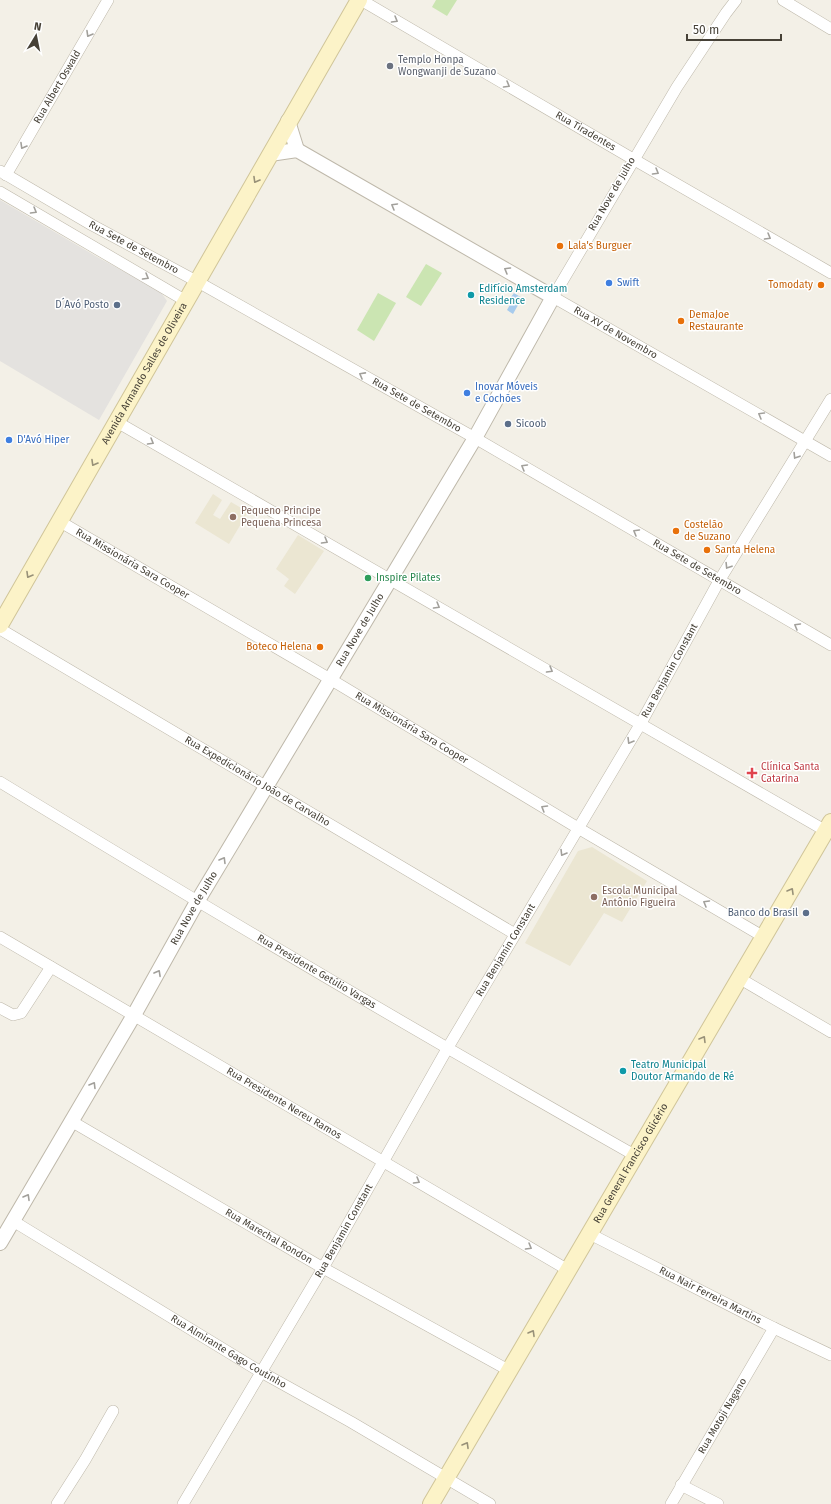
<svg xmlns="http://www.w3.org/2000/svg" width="831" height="1504" font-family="'Fira Sans',sans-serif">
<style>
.education{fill:#ebe6d2}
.green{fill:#cbe5b2}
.parking{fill:#e4e2df}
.water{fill:#a7cbed}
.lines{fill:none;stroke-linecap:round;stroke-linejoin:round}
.minor-casing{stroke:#beb8aa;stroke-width:12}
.tertiary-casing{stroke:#beb8aa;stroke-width:16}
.secondary-casing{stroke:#d0c599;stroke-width:18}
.minor{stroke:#fff;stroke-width:11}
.tertiary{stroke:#fff;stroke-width:14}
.secondary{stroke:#fcf3c8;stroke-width:16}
.oneway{stroke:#a2a09b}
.oneway2{stroke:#989178}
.worship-dot{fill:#6b7280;stroke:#fff;stroke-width:1.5}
.food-dot{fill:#e8710a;stroke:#fff;stroke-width:1.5}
.shop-dot{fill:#3f7fe0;stroke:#fff;stroke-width:1.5}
.culture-dot{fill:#0f9aa8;stroke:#fff;stroke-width:1.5}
.service-dot{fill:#5c6f8a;stroke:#fff;stroke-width:1.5}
.education-dot{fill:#8d6e63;stroke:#fff;stroke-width:1.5}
.leisure-dot{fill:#2e9e5b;stroke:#fff;stroke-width:1.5}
.health-dot{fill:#e0444e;stroke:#fff;stroke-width:1.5}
.labels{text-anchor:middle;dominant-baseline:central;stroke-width:3;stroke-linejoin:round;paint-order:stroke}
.worship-label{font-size:10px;fill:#5b616d;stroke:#fff;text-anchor:start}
.street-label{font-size:10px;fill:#464137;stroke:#fff}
.food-label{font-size:10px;fill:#c56008;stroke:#fff;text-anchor:start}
.shop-label{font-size:10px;fill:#366cbe;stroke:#fff;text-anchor:start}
.culture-label{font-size:10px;fill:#0d838f;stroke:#fff;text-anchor:start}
.service-label{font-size:10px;fill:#4e5e75;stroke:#fff;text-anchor:end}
.education-label{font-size:10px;fill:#785e54;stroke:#fff;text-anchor:start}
.leisure-label{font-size:10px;fill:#27864d;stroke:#fff;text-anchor:start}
.health-label{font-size:10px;fill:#be3a42;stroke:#fff;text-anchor:start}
</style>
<rect width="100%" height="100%" fill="#f3f0e7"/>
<g class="education">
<polygon points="213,494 222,500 213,515 220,519 231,502 248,512 229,544 195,523"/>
<polygon points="298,535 324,551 295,594 284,586 289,579 276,569"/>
<polygon points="592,847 647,881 622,922 604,913 570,966 525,943 578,851"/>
</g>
<g class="green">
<polygon points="436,0 457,0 447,16 432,7"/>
<polygon points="426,264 442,273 421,306 406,297"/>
<polygon points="378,293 396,303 374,341 357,330"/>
</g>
<polygon class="parking" points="0,200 99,258 160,291 167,301 99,420 0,361"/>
<polygon class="water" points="514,293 522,298 513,314 507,310 513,299 511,297"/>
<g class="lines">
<defs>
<g id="minor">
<path id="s1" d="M361,0L633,159L831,273"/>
<path id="s2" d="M736,0L726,13L677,87L553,297L831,456"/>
<polyline points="783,0 831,29"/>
<path id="s3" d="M0,171L92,225L198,282L475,438L831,645"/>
<path id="s4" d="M6,175L108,0"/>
<polyline points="0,192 186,301"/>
<polyline points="117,422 826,831"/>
<path id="s5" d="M59,521L330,679L578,828L764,937"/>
<path id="s6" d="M0,629L515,934"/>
<path id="s7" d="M0,782C210,910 422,1035 636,1156"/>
<path id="s8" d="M0,937L568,1270"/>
<polyline points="739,978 831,1032"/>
<polyline points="0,1008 13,1015 21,1013 51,967"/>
<path id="s9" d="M71,1121L323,1268L510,1371"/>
<path id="s10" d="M13,1221L261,1372L351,1422L490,1504"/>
<path id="s11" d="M590,1234L774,1328L831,1355"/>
<polyline points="681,1485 718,1504"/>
<polyline points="57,1504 85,1460 113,1411"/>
<path id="s12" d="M183,1504L323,1268L447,1049L641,723L719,581L831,399"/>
<path id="s13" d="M671,1504L774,1328"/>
</g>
<g id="tertiary">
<polyline points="288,121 297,150"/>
<path id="s14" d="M0,1243L134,1015L197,902L475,438L553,297L297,150L270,154"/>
</g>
<g id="secondary">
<path id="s15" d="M0,625L359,0"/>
<path id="s16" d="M431,1504L831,822"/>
</g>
</defs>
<use href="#minor" class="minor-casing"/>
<use href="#tertiary" class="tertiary-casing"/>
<use href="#secondary" class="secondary-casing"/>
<use href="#minor" class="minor"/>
<use href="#tertiary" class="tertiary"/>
<use href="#secondary" class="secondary"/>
</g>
<defs><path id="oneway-chevron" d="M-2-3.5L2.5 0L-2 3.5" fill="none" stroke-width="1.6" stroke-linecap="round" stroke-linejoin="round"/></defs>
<g class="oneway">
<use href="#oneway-chevron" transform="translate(395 20) rotate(30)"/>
<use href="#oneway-chevron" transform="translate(89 34) rotate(120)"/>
<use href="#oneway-chevron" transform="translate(507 85) rotate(30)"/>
<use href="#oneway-chevron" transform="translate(23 146) rotate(120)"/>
<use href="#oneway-chevron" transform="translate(656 172) rotate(30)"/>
<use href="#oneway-chevron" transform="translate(394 206) rotate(-150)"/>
<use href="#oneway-chevron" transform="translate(34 211) rotate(30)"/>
<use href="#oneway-chevron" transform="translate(768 237) rotate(30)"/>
<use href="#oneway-chevron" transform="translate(507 270) rotate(-150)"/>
<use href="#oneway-chevron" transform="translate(146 277) rotate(30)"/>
<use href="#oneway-chevron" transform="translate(362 375) rotate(-151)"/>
<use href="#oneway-chevron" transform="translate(761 415) rotate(-150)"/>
<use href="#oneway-chevron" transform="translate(151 442) rotate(30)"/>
<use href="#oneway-chevron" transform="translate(796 456) rotate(122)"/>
<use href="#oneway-chevron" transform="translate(524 467) rotate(-150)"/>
<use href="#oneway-chevron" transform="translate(636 532) rotate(-150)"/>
<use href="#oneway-chevron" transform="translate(325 541) rotate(30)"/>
<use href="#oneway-chevron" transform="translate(728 566) rotate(122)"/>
<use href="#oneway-chevron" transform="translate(437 606) rotate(30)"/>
<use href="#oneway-chevron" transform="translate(797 626) rotate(-150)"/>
<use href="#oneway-chevron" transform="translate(550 670) rotate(30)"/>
<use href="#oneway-chevron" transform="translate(630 741) rotate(121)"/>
<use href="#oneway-chevron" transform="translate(544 808) rotate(-149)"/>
<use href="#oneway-chevron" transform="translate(563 853) rotate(121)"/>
<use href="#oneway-chevron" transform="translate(223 860) rotate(-59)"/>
<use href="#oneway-chevron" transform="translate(706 903) rotate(-150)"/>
<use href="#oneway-chevron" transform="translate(158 973) rotate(-61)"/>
<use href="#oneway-chevron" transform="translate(93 1085) rotate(-59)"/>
<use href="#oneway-chevron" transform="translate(417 1181) rotate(30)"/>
<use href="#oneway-chevron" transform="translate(27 1197) rotate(-60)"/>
<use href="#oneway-chevron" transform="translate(529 1247) rotate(30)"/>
</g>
<g class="oneway2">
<use href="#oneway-chevron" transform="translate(256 180) rotate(120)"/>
<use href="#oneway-chevron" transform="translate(94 463) rotate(120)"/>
<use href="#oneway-chevron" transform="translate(29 575) rotate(120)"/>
<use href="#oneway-chevron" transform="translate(791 891) rotate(-60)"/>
<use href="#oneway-chevron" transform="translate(703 1039) rotate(-59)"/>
<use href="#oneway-chevron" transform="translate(532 1333) rotate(-60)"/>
<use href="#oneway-chevron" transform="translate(466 1445) rotate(-60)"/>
</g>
<circle class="worship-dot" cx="390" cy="66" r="4"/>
<g class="food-dot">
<circle cx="560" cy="246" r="4"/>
<circle cx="821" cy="285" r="4"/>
<circle cx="681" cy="321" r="4"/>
<circle cx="676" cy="531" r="4"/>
<circle cx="707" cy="550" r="4"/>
<circle cx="320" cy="647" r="4"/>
</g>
<g class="shop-dot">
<circle cx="609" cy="283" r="4"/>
<circle cx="467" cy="393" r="4"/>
<circle cx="9" cy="440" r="4"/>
</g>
<g class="culture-dot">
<circle cx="471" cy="295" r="4"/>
<circle cx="623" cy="1071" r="4"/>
</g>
<g class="service-dot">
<circle cx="117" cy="305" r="4"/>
<circle cx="508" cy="424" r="4"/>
<circle cx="806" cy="913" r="4"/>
</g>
<g class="education-dot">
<circle cx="233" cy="517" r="4"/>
<circle cx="594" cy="897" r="4"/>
</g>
<circle class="leisure-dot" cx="368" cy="578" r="4"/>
<path class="health-dot" d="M750 767h4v4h4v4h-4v4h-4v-4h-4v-4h4z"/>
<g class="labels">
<g class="worship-label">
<text x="398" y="60">Templo Honpa<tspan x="398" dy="12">Wongwanji de Suzano</tspan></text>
</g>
<g class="street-label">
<text stroke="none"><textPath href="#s4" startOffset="102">Rua Albert Oswald</textPath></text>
<text stroke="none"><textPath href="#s1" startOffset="260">Rua Tiradentes</textPath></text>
<text transform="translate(612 194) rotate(-60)">Rua Nove de Julho</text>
<text stroke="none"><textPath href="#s3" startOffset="154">Rua Sete de Setembro</textPath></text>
<text stroke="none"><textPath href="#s2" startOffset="421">Rua XV de Novembro</textPath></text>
<text stroke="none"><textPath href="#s15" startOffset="290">Avenida Armando Salles de Oliveira</textPath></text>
<text stroke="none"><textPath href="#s3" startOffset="478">Rua Sete de Setembro</textPath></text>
<text stroke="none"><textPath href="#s5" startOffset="85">Rua Missionária Sara Cooper</textPath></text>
<text stroke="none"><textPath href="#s3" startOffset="802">Rua Sete de Setembro</textPath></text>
<text stroke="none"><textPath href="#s14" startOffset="711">Rua Nove de Julho</textPath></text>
<text stroke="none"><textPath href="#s12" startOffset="965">Rua Benjamin Constant</textPath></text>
<text stroke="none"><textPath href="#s5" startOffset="409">Rua Missionária Sara Cooper</textPath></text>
<text stroke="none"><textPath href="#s6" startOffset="299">Rua Expedicionário João de Carvalho</textPath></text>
<text stroke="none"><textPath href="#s14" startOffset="387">Rua Nove de Julho</textPath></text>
<text stroke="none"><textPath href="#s12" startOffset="641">Rua Benjamin Constant</textPath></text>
<text stroke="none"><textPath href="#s7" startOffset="369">Rua Presidente Getúlio Vargas</textPath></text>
<text stroke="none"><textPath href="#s8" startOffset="329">Rua Presidente Nereu Ramos</textPath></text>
<text stroke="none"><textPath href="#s16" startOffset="395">Rua General Francisco Glicério</textPath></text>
<text stroke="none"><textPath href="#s12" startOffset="317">Rua Benjamin Constant</textPath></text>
<text stroke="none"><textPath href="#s9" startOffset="229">Rua Marechal Rondon</textPath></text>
<text stroke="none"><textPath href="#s11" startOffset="135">Rua Nair Ferreira Martins</textPath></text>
<text stroke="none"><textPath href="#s10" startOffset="252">Rua Almirante Gago Coutinho</textPath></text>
<text stroke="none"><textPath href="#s13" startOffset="102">Rua Motoji Nagano</textPath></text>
</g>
<g class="food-label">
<text x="568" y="246">Lala's Burguer</text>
<text x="813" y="285" text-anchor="end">Tomodaty</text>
<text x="689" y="315">DemaJoe<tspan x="689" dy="12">Restaurante</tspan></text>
<text x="684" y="525">Costelão<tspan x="684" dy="12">de Suzano</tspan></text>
<text x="715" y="550">Santa Helena</text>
<text x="312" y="647" text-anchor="end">Boteco Helena</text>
</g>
<g class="shop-label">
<text x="617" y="283">Swift</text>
<text x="475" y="387">Inovar Móveis<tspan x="475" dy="12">e Cochões</tspan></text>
<text x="17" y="440">D'Avó Hiper</text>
</g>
<g class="culture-label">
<text x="479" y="289">Edifício Amsterdam<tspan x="479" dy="12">Residence</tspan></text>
<text x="631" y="1065">Teatro Municipal<tspan x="631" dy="12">Doutor Armando de Ré</tspan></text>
</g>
<g class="service-label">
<text x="109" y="305">D´Avó Posto</text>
<text x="516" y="424" text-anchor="start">Sicoob</text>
<text x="798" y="913">Banco do Brasil</text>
</g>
<g class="education-label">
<text x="241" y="511">Pequeno Principe<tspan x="241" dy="12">Pequena Princesa</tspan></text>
<text x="602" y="891">Escola Municipal<tspan x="602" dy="12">Antônio Figueira</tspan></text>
</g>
<g class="leisure-label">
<text x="376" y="578">Inspire Pilates</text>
</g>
<g class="health-label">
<text x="761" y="767">Clínica Santa<tspan x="761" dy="12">Catarina</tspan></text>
</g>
</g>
<g transform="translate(36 36) rotate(10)" stroke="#ffffff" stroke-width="3" paint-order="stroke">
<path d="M0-3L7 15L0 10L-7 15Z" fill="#464137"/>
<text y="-6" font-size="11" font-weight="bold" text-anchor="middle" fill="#464137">N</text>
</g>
<path d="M687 34v6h94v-6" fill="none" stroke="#464137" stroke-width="2"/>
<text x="693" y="34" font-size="12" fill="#464137" stroke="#ffffff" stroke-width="3" paint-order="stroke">50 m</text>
</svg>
